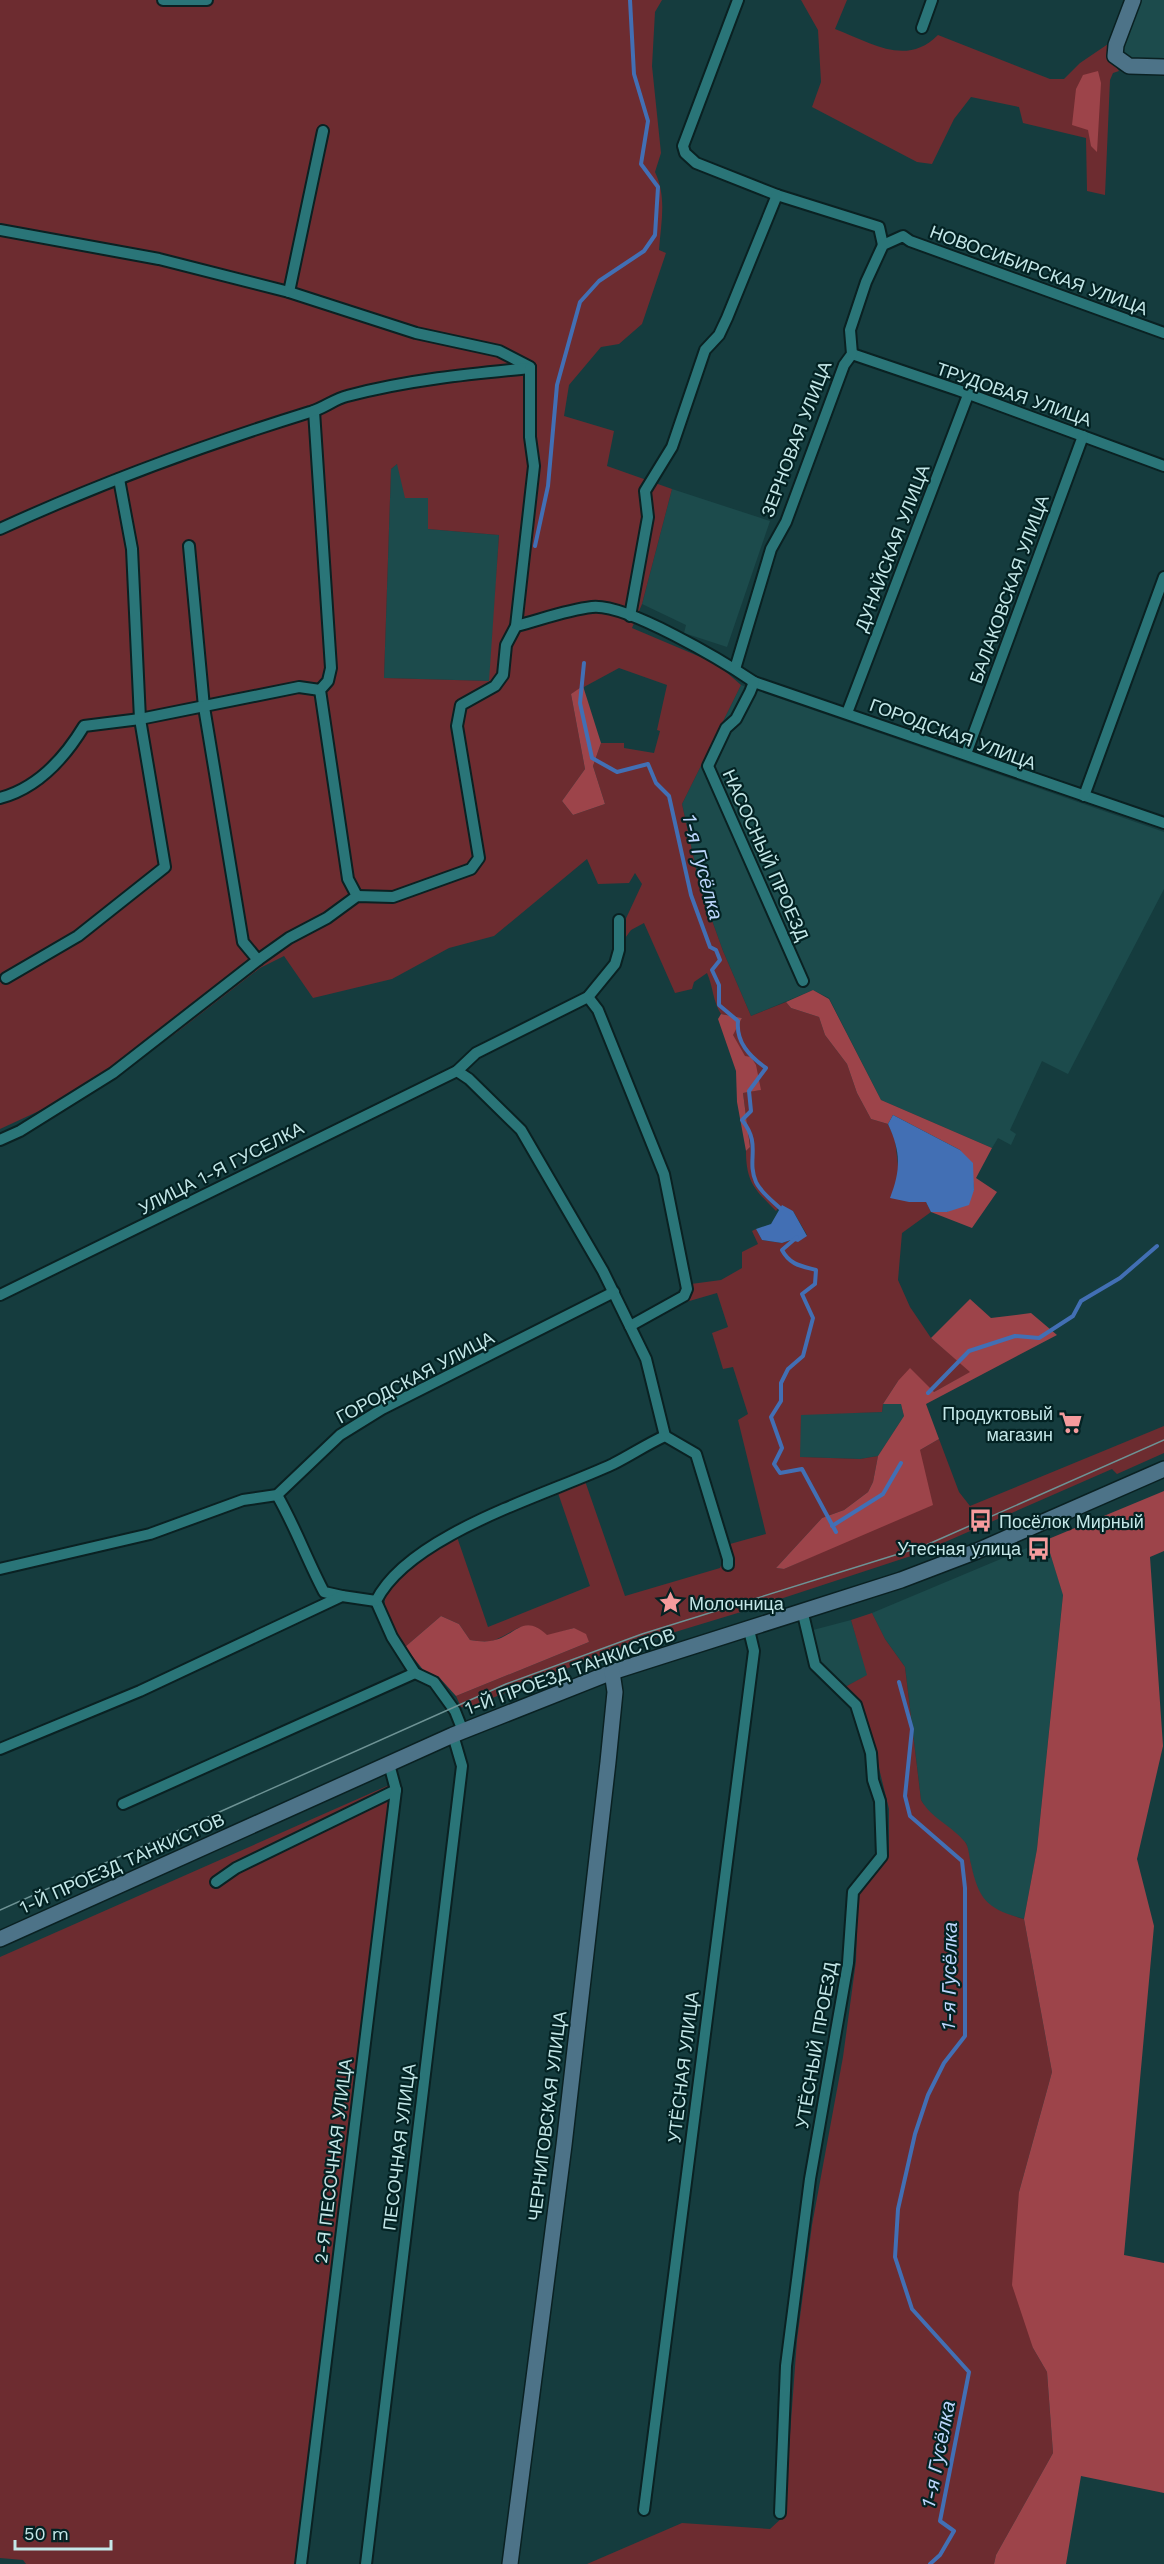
<svg xmlns="http://www.w3.org/2000/svg" width="1164" height="2564" font-family="'Work Sans',sans-serif">
<style>
.built{fill:#1c4b4c}
.green{fill:#6d2c30;fill-rule:evenodd}
.forest{fill:#9d444a}
.water{fill:#426fb4}
.lines{fill:none;stroke-linecap:round;stroke-linejoin:round}
.stream{stroke:#426fb4;stroke-width:4}
.street-casing{stroke:#0a2122;stroke-width:14}
.secondary-casing{stroke:#0a2122;stroke-width:18}
.street{stroke:#2a7578;stroke-width:10}
.secondary{stroke:#4d7388;stroke-width:15}
.tram{stroke:#6e9395;stroke-width:1.5}
.labels{text-anchor:middle;dominant-baseline:central;stroke-width:4.5;stroke-linejoin:round;paint-order:stroke}
.street-label{font-size:18px;fill:#c4e7e8;stroke:#032223}
.poi-label{font-size:18px;fill:#c4e7e8;stroke:#032223;text-anchor:end}
.water-label{font-size:20px;font-style:italic;fill:#bcd6fc;stroke:#032223}
</style>
<rect width="100%" height="100%" fill="#153c3e"/>
<g class="built">
<polygon points="1140,0 1164,0 1164,60 1134,59 1124,56 1120,47"/>
<polygon points="397,464 428,498 428,529 499,535 490,681 384,678 391,469"/>
<polygon points="672,489 770,521 727,647 684,633 686,625 642,604"/>
<polygon points="741,685 1164,832 1164,889 1068,1074 1042,1061 1010,1130 1016,1134 1011,1145 998,1138 992,1148 881,1100 829,998 813,990 751,1016 723,951 700,887 682,804"/>
<polygon points="883,1404 901,1404 904,1416 878,1456 860,1459 799,1457 801,1414 882,1412"/>
<polygon points="1046,1540 1063,1594 1037,1849 1024,1919 1003,1913 986,1904 975,1884 966,1843 929,1814 921,1800 905,1667 885,1639 872,1613"/>
<polygon points="851,1620 868,1675 845,1687 816,1665 811,1642 813,1630"/>
</g>
<g class="green">
<path d="M0,0H662L655,12L652,66L661,153L655,172C667,197 661,223 659,250L666,253L642,324L619,344L601,347L569,385L564,416L614,431L607,466L672,489L642,604L632,628L717,664L741,685L682,804L700,887L723,951L751,1016L786,1002L791,1008L819,1017L825,1035L847,1064L857,1093L871,1119L888,1124L895,1139L899,1174L909,1202H926L931,1212L902,1233L898,1280L910,1307L931,1338L971,1372L934,1392L898,1381L883,1404L882,1412L801,1415L800,1457L860,1459L878,1456L873,1482L868,1492L844,1510L822,1518L776,1568L784,1569L824,1551L920,1450L939,1439L959,1492L970,1506L1164,1426V1453L1117,1474L1112,1469L920,1553L741,1612L606,1653L467,1708L461,1707L456,1696L589,1642L574,1628L547,1636C526,1615 517,1631 495,1640C488,1643 478,1641 470,1640L459,1624L441,1616L405,1647C355,1585 407,1567 457,1537L488,1627L590,1586L558,1493L585,1481L625,1596L720,1568L730,1544L766,1534L738,1420L748,1414L733,1367L723,1369L712,1333L728,1327L717,1293L686,1302L691,1293V1284L721,1280L742,1268V1252L758,1244L752,1231L756,1229L762,1240L782,1243L807,1235L793,1211L779,1207L776,1211C755,1190 746,1182 746,1151L750,1147L743,1093L760,1090L732,1035L742,1018L721,1014C713,1002 713,986 707,973L694,982L692,989L675,993L644,923L631,930L623,941L622,927L642,884L635,873L629,883L598,884L587,859L494,936L449,948L392,979L313,998L284,956L260,968L176,1033L117,1075L0,1129ZM397,464L405,498H428V529L499,535L489,681L384,678L391,469ZM619,668L667,685L657,730L660,731L654,753L624,748V743H601L593,766L605,804L573,815L562,801L585,769L571,694Z"/>
<path d="M801,0H847L835,29C872,43 906,67 938,35L1050,79H1064L1080,63L1108,44L1109,55L1119,71L1113,73L1110,80L1105,195L1087,191L1086,138L1023,123L1019,107L971,97L954,119L932,164L917,162L812,107L821,82L818,30Z"/>
<path d="M872,1613L885,1639L905,1667L921,1800C932,1819 951,1825 965,1842C969,1847 969,1857 971,1864C979,1901 988,1909 1024,1919L1052,2072L1019,2192L1033,2348L1047,2372L1053,2453L996,2555L994,2564H587L682,2523L770,2529L784,2516L797,2340L812,2225L843,2057L856,1961L858,1895L889,1856V1809L875,1752L859,1705L845,1687L867,1675L851,1620Z"/>
<polygon points="387,1786 394,1789 298,2564 26,2564 23,2560 0,2558 0,1957"/>
</g>
<g class="forest">
<polygon points="1098,71 1101,83 1097,152 1091,146 1088,130 1072,125 1076,89 1083,75"/>
<polygon points="583,686 601,743 593,766 605,804 573,815 562,801 585,769 571,694"/>
<polygon points="813,990 829,999 881,1100 992,1148 976,1178 997,1192 972,1228 931,1212 947,1212 974,1190 972,1173 960,1150 893,1115 888,1124 871,1119 857,1093 847,1064 825,1035 819,1017 791,1008 786,1002"/>
<polygon points="721,1014 742,1018 733,1035 745,1056 751,1057 756,1065 761,1090 743,1093 750,1147 746,1151 737,1102 736,1071 718,1019"/>
<polygon points="970,1299 991,1318 1031,1313 1057,1335 926,1404 939,1439 920,1450 933,1505 784,1569 776,1568 822,1518 844,1510 868,1492 873,1482 878,1456 904,1416 901,1404 883,1404 898,1381 910,1368 934,1392 970,1372 931,1338"/>
<polygon points="1164,1491 1164,1551 1150,1557 1163,1746 1137,1859 1154,1926 1124,2255 1164,2263 1164,2493 1081,2476 1066,2564 994,2564 996,2555 1053,2453 1047,2372 1033,2348 1012,2285 1019,2192 1052,2072 1024,1919 1037,1849 1063,1595 1046,1540"/>
<path d="M441,1616L459,1624L470,1640C477,1641 484,1642 490,1641C515,1638 522,1611 547,1635L574,1628L586,1634L589,1642L456,1696L438,1676H428L405,1647Z"/>
</g>
<g class="water">
<path d="M893,1115L960,1150L973,1163L974,1190L969,1205L947,1212H931L926,1202H909L890,1198C901,1170 901,1152 888,1124Z"/>
<polygon points="782,1205 793,1211 807,1236 798,1242 791,1240 782,1243 762,1240 756,1229 771,1224"/>
</g>
<g class="lines">
<g class="stream">
<polyline points="535,546 548,486 557,385 580,302 599,281 644,251 655,235 658,187 641,164 648,121 634,74 630,0"/>
<path d="M584,663L580,703L592,758L617,772L648,764L656,783L669,796L691,895L710,947L716,950L720,960L712,970L719,985V1005L738,1021C736,1042 749,1056 766,1068L749,1091L751,1111L742,1120C762,1145 746,1159 756,1182C761,1193 774,1202 782,1210"/>
<path d="M797,1237L782,1250C790,1265 801,1266 816,1270L815,1284L802,1294L813,1318L803,1356L788,1369L781,1383V1401L771,1417L782,1448L774,1464L780,1473L802,1469L836,1532"/>
<polyline points="928,1393 969,1351 1015,1336 1039,1338 1073,1316 1081,1301 1120,1278 1157,1246"/>
<polyline points="832,1526 883,1494 901,1463"/>
<polyline points="899,1682 912,1729 905,1796 910,1816 962,1861 965,1888 965,2036 944,2063 928,2095 915,2134 898,2209 895,2257 912,2309 969,2372 940,2521 954,2531 940,2555 930,2564"/>
</g>
<defs>
<g id="street">
<polyline points="163,0 207,0"/>
<polyline points="738,0 683,146 685,153 696,163 777,195 879,227 883,245"/>
<polyline points="922,28 932,0"/>
<polyline points="0,230 159,259 289,292 416,333 499,351 530,367"/>
<polyline points="289,292 323,131"/>
<polyline points="852,354 958,390 1164,466"/>
<polyline points="314,411 331,668 328,681 320,690 348,879 357,896"/>
<path d="M0,529C100,483 204,445 310,412C323,409 334,399 347,396C407,380 468,374 530,368"/>
<polyline points="189,546 204,707 243,942 258,960"/>
<polyline points="630,616 648,517 645,491 672,447 705,350 719,335 727,318 777,195"/>
<path d="M516,626C540,620 566,610 592,607C626,603 723,661 754,682L1164,823"/>
<polyline points="735,669 771,549 786,522 844,365 852,354 850,330 866,282 883,245 903,236 910,241 1164,333"/>
<polyline points="754,682 750,692 736,719 726,728 708,766 803,981"/>
<polyline points="847,713 968,395"/>
<polyline points="966,754 1083,436"/>
<polyline points="1084,796 1164,577"/>
<path d="M0,798C38,788 64,759 84,726L140,719L299,687L320,690"/>
<polyline points="6,978 78,936 165,867 140,719 132,549 119,479"/>
<polyline points="588,997 598,1010 664,1174 687,1289 684,1296 630,1326"/>
<polyline points="457,1071 469,1079 521,1130 603,1271 646,1359 665,1436"/>
<polyline points="0,1140 20,1131 113,1073 258,960 289,938 327,918 357,896 393,897 471,869 479,858 457,726 461,705 495,686 503,675 506,645 516,626 534,466 530,437 530,368"/>
<polyline points="0,1295 457,1071 476,1053 588,997 615,964 619,950 619,920"/>
<path d="M277,1495C295,1526 307,1560 324,1592L342,1596"/>
<polyline points="0,1569 150,1534 243,1500 277,1495 340,1435 382,1409 614,1292"/>
<path d="M463,1731L455,1711L434,1682L415,1673L392,1637L376,1601C409,1534 547,1495 613,1464C631,1455 647,1444 665,1436L696,1454L728,1559V1565"/>
<polyline points="0,1749 140,1691 342,1596 376,1601"/>
<polyline points="123,1804 415,1673"/>
<polyline points="216,1882 236,1868 396,1790"/>
<polyline points="644,2510 754,1651 749,1630"/>
<polyline points="780,2513 786,2366 810,2179 848,1963 853,1892 882,1856 880,1801 873,1780 871,1753 856,1705 815,1665 803,1614"/>
<polyline points="301,2564 396,1790 389,1764"/>
<polyline points="366,2564 462,1766 453,1735"/>
</g>
<g id="secondary">
<polyline points="1133,0 1116,45 1115,56 1129,66 1164,67"/>
<polyline points="0,1939 453,1735 612,1672 901,1580 977,1551 1164,1469"/>
<polyline points="510,2564 564,2145 608,1762 615,1692 612,1672"/>
</g>
</defs>
<use href="#street" class="street-casing"/>
<use href="#secondary" class="secondary-casing"/>
<use href="#street" class="street"/>
<use href="#secondary" class="secondary"/>
<polyline class="tram" points="0,1910 506,1684 642,1634 924,1546 1164,1440"/>
</g>
<defs>
<symbol id="supermarket-bare" viewBox="-9 -9 18 18"><path d="M-6-5.5h2.5l.6 2H6L4.5 2H-2.5L-4.4-4H-6ZM-1.5 3.2a1.3 1.3 0 1 0 .1 0ZM3 3.2a1.3 1.3 0 1 0 .1 0Z" fill="#f59b9d" stroke="#032223" stroke-width="2.5" paint-order="stroke"/></symbol>
<symbol id="bus-bare" viewBox="-9 -9 18 18"><path d="M-5-6H5V4H4V6H2V4H-2V6H-4V4H-5ZM-3.5-4V0h7V-4ZM-3.5 1.2v1.5H-2V1.2ZM2 1.2v1.5H3.5V1.2Z" fill="#f59b9d" stroke="#032223" stroke-width="2.5" paint-order="stroke"/></symbol>
<symbol id="sight-bare" viewBox="-9 -9 18 18"><path d="M0-6L1.8-2.2L6-1.7L2.9 1.2L3.7 5.4L0 3.3L-3.7 5.4L-2.9 1.2L-6-1.7L-1.8-2.2Z" fill="#f59b9d" stroke="#032223" stroke-width="2.5" paint-order="stroke"/></symbol>
</defs>
<g fill-rule="evenodd">
<use href="#supermarket-bare" x="1054" y="1406" width="33" height="33"/>
<use href="#bus-bare" x="964" y="1504" width="33" height="33"/>
<use href="#bus-bare" x="1022" y="1532" width="33" height="33"/>
<use href="#sight-bare" x="654" y="1586" width="33" height="33"/>
</g>
<g class="labels">
<g class="street-label">
<text transform="translate(1039 270) rotate(20)">НОВОСИБИРСКАЯ УЛИЦА</text>
<text transform="translate(1014 394) rotate(19)">ТРУДОВАЯ УЛИЦА</text>
<text transform="translate(796 439) rotate(-69)">ЗЕРНОВАЯ УЛИЦА</text>
<text transform="translate(892 548) rotate(-69)">ДУНАЙСКАЯ УЛИЦА</text>
<text transform="translate(1009 589) rotate(-70)">БАЛАКОВСКАЯ УЛИЦА</text>
<text transform="translate(953 734) rotate(20)">ГОРОДСКАЯ УЛИЦА</text>
<text transform="translate(766 855) rotate(66)">НАСОСНЫЙ ПРОЕЗД</text>
<text transform="translate(221 1168) rotate(-27)">УЛИЦА 1-Я ГУСЕЛКА</text>
<text transform="translate(415 1377) rotate(-28)">ГОРОДСКАЯ УЛИЦА</text>
<text transform="translate(570 1671) rotate(-20)">1-Й ПРОЕЗД ТАНКИСТОВ</text>
<text transform="translate(122 1863) rotate(-24)">1-Й ПРОЕЗД ТАНКИСТОВ</text>
<text transform="translate(816 2045) rotate(-80)">УТЁСНЫЙ ПРОЕЗД</text>
<text transform="translate(683 2067) rotate(-83)">УТЁСНАЯ УЛИЦА</text>
<text transform="translate(547 2116) rotate(-83)">ЧЕРНИГОВСКАЯ УЛИЦА</text>
<text transform="translate(399 2147) rotate(-83)">ПЕСОЧНАЯ УЛИЦА</text>
<text transform="translate(333 2161) rotate(-83)">2-Я ПЕСОЧНАЯ УЛИЦА</text>
</g>
<g class="poi-label">
<text x="1053" y="1413">Продуктовый<tspan x="1053" dy="21">магазин</tspan></text>
<text x="999" y="1521" text-anchor="start">Посёлок Мирный</text>
<text x="1021" y="1548">Утесная улица</text>
<text x="689" y="1603" text-anchor="start">Молочница</text>
</g>
<g class="water-label">
<text transform="translate(703 867) rotate(75)">1-я Гусёлка</text>
<text transform="translate(949 1976) rotate(-89)">1-я Гусёлка</text>
<text transform="translate(938 2454) rotate(-79)">1-я Гусёлка</text>
</g>
</g>
<path d="M15 2540v9h96v-9" fill="none" stroke="#c4e7e8" stroke-width="3"/>
<text x="24" y="2540" font-size="18" fill="#c4e7e8" stroke="#032223" stroke-width="4.5" paint-order="stroke">50 m</text>
</svg>
